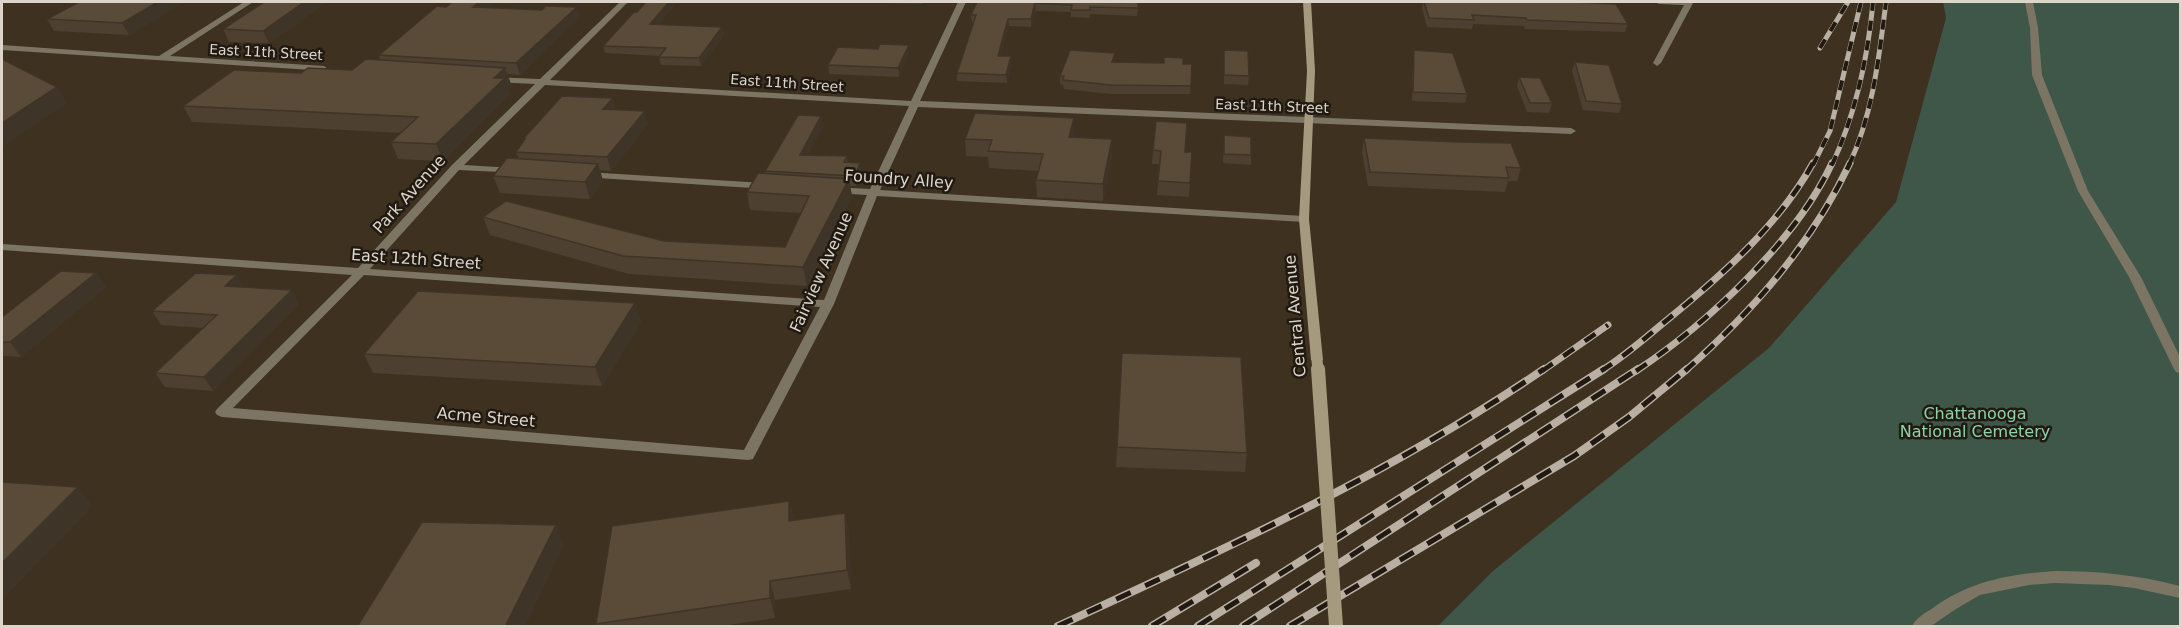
<svg xmlns="http://www.w3.org/2000/svg" width="2182" height="628" font-family="'DejaVu Sans',sans-serif">
<style>
.green{fill:#3f5748}
.lines{fill:none;stroke-linecap:round;stroke-linejoin:round}
.street{fill:#7c7563;fill-rule:evenodd}
.secondary{fill:#a59a7e;fill-rule:evenodd}
.rail-far2-casing{stroke:#b9afa2;stroke-width:5}
.rail-far1-casing{stroke:#b9afa2;stroke-width:7}
.rail-casing{stroke:#b9afa2;stroke-width:8}
.rail-far2{stroke:#201a12;stroke-width:4;stroke-dasharray:10;stroke-linecap:butt}
.rail-far1{stroke:#201a12;stroke-width:4.5;stroke-dasharray:13;stroke-linecap:butt}
.rail{stroke:#201a12;stroke-width:5;stroke-dasharray:16;stroke-linecap:butt}
.secondary-bridge-far1{stroke:#a59a7e;stroke-width:11}
.secondary-bridge{stroke:#a59a7e;stroke-width:14}
.wall{fill:#4d4030}
.shaded-wall{fill:#3e3427}
.building{fill:#594b38;stroke:#3e3427;stroke-width:1.5}
.labels{text-anchor:middle;dominant-baseline:central;stroke-width:5;stroke-linejoin:round;paint-order:stroke}
.far-street-label{font-size:14px;fill:#ded5ca;stroke:#201a12}
.street-label{font-size:16px;fill:#ded5ca;stroke:#201a12}
.park-label{font-size:16px;fill:#8dd3a9;stroke:#201a12}
</style>
<rect width="100%" height="100%" fill="#3e311f"/>
<polygon class="green" points="1943,2 2180,2 2180,626 1438,626 1493,571 1769,348 1896,202 1946,18"/>
<g class="lines">
<g class="street">
<polygon points="244,2 253,2 170,56 324,66 328,69 327,71 2,50 2,45 159,56"/>
<path d="M620,2H628L550,80L911,101L958,2H966L920,101L1571,128L1576,131L1571,134L918,107L880,190L1304,216L1309,219L1304,222L877,196L834,304L755,455L753,459L748,460L222,417L217,415L215,412L217,409L352,275L2,250V244L358,268L452,165L535,84L494,82L489,79L491,77L540,79ZM545,85L909,106L870,189L834,187L829,190L834,193L867,195L824,300L370,269L459,170L518,173V169L514,168L464,165ZM364,275L820,307L744,450L233,408Z"/>
<polygon points="1655,2 1693,3 1661,63 1657,66 1653,63 1684,5 1659,4"/>
<polygon points="2025,2 2033,2 2038,28 2042,75 2088,191 2141,277 2180,357 2180,373 2176,372 2174,369 2129,277 2078,191 2032,75 2030,28"/>
<polygon points="586,172 766,183 771,186 766,189 582,177 581,175 582,173"/>
<path d="M2055,571C2098,571 2139,575 2180,586V598L2134,588L2109,585L2055,583L2029,585L1980,595L1956,609L1931,626H1912C1916,618 1925,613 1933,608C1970,581 2010,574 2055,571Z"/>
</g>
<polygon class="secondary" points="1303,2 1311,2 1315,71 1309,219 1323,360 1317,364 1311,360 1299,219 1307,71"/>
<defs>
<g id="rail-far2">
<polyline points="1820,48 1848,2"/>
<polyline points="1813,165 1830,131 1861,2"/>
<path d="M1832,165C1855,115 1868,57 1873,2"/>
<path d="M1849,165C1873,114 1879,57 1886,2"/>
</g>
<g id="rail-far1">
<polyline points="1542,371 1608,325"/>
<path d="M1601,371C1625,356 1645,338 1667,320C1721,276 1779,225 1813,163"/>
<path d="M1636,371C1707,324 1796,241 1832,163"/>
<path d="M1685,371C1753,311 1811,245 1850,163"/>
</g>
<g id="rail">
<path d="M1058,626C1225,549 1392,473 1544,369"/>
<polyline points="1152,626 1256,563"/>
<polyline points="1198,626 1604,369"/>
<polyline points="1243,626 1638,369"/>
<polyline points="1290,626 1574,456 1629,417 1687,369"/>
</g>
</defs>
<use href="#rail-far2" class="rail-far2-casing"/>
<use href="#rail-far1" class="rail-far1-casing"/>
<use href="#rail" class="rail-casing"/>
<use href="#rail-far2" class="rail-far2"/>
<use href="#rail-far1" class="rail-far1"/>
<use href="#rail" class="rail"/>
<polyline class="secondary-bridge-far1" points="1317,360 1318,371"/>
<polyline class="secondary-bridge" points="1318,369 1336,626"/>
</g>
<g class="wall">
<polygon points="185,2 129,35 54,31 47,19"/>
<polygon points="264,2 327,2 269,43 229,42 223,29"/>
<polygon points="452,2 495,2 487,8 580,17 520,75 507,74 511,84 507,87 510,94 443,161 398,159 391,142 401,133 192,122 183,106 301,73 352,70 380,60 379,55"/>
<polygon points="646,2 677,2 658,25 722,27 724,35 701,66 661,65 659,57 660,56 605,53 603,46 637,12"/>
<polygon points="841,2 924,2 922,4"/>
<polygon points="977,2 1139,2 1137,16 1090,14 1090,18 1071,17 1071,12 1036,11 1031,27 1009,26 1000,56 1012,64 1007,83 957,81 957,73 974,23 972,23 971,15"/>
<polygon points="1423,2 1575,2 1628,24 1625,32 1525,29 1524,26 1473,24 1472,29 1427,27 1422,8"/>
<polygon points="909,45 909,53 899,77 829,74 828,65 878,49"/>
<polygon points="1224,50 1249,76 1248,85 1224,84"/>
<polygon points="1414,50 1467,94 1465,103 1412,101 1413,58"/>
<polygon points="1114,62 1192,64 1190,94 1111,94 1064,89 1063,85 1060,84 1060,76"/>
<polygon points="1575,62 1622,104 1619,113 1583,110 1572,71"/>
<polygon points="1519,77 1552,103 1549,113 1527,112 1517,86"/>
<polygon points="616,110 645,111 648,124 611,171 600,170 603,181 590,199 500,193 493,176 519,159 516,152 524,141 523,139"/>
<polygon points="821,116 823,126 807,155 847,156 847,162 862,172 856,186 850,186 852,196 807,286 629,274 490,235 483,217 664,241 785,247 801,213 750,210 747,192 766,174 765,171"/>
<polygon points="1074,118 1074,137 1112,139 1112,156 1103,201 1037,197 1036,180 1039,171 989,168 988,157 966,156 965,139"/>
<polygon points="1224,135 1251,155 1251,165 1223,163"/>
<polygon points="1364,138 1521,168 1517,181 1508,181 1505,192 1368,186 1362,152"/>
<polygon points="1153,150 1192,152 1189,197 1157,195 1160,164 1152,164"/>
<polygon points="96,273 106,287 21,357 2,356 2,317"/>
<polygon points="244,287 299,304 213,391 165,387 155,373 204,328 161,325 152,311"/>
<polygon points="635,303 641,322 602,386 373,373 364,354"/>
<polygon points="1117,447 1247,453 1245,472 1116,467"/>
<polygon points="789,501 794,521 845,513 849,533 851,589 775,600 775,618 715,627 597,627 596,624"/>
</g>
<g class="shaded-wall">
<polygon points="158,2 185,2 129,35 122,23"/>
<polygon points="304,2 327,2 269,43 263,31"/>
<polygon points="479,2 495,2 476,18 473,7"/>
<polygon points="669,2 677,2 652,32 650,24"/>
<polygon points="1035,3 1036,11 1031,27 1031,19"/>
<polygon points="577,7 580,17 520,75 516,63"/>
<polygon points="1008,19 1009,26 998,64 998,56"/>
<polygon points="722,27 724,35 701,66 699,58"/>
<polygon points="909,45 909,53 899,77 898,68"/>
<polygon points="1011,56 1012,64 1007,83 1006,75"/>
<polygon points="505,68 511,84 507,87 510,94 443,161 436,144 494,78"/>
<polygon points="57,87 67,103 2,147 2,123"/>
<polygon points="613,98 616,111 603,109"/>
<polygon points="645,111 648,124 611,171 607,157"/>
<polygon points="821,116 823,126 802,164 800,155"/>
<polygon points="1074,118 1074,135 1070,154 1069,137"/>
<polygon points="1112,139 1112,156 1103,201 1103,184"/>
<polygon points="860,163 862,172 856,186 855,176"/>
<polygon points="598,164 603,181 590,199 585,182"/>
<polygon points="849,179 852,196 807,286 803,267"/>
<polygon points="96,273 106,287 21,357 10,342"/>
<polygon points="237,275 245,289 225,286"/>
<polygon points="292,290 299,304 213,391 204,377"/>
<polygon points="635,303 641,322 602,386 595,367"/>
<polygon points="78,487 93,506 2,600 2,563"/>
<polygon points="789,501 794,521 789,521"/>
<polygon points="845,513 849,533 851,589 847,570"/>
<polygon points="556,525 564,545 525,627 505,627"/>
<polygon points="770,581 775,600 775,618 770,598"/>
</g>
<g class="building">
<polygon points="79,2 158,2 122,23 47,19"/>
<polygon points="264,2 304,2 263,31 223,29"/>
<polygon points="452,2 479,2 473,7 542,10 546,6 577,7 516,63 379,55 437,6 446,7"/>
<polygon points="646,2 669,2 650,24 722,27 699,58 659,57 666,48 603,46 634,12 637,12"/>
<polygon points="977,2 1138,2 1138,8 1090,7 1090,10 1071,10 1072,5 1035,3 1031,19 1008,19 998,56 1011,56 1006,75 957,73 976,15 971,15"/>
<polygon points="1424,2 1575,2 1616,4 1628,24 1527,20 1526,18 1472,15 1474,20 1429,18"/>
<polygon points="880,44 909,45 898,68 828,65 838,47 878,49"/>
<polygon points="1070,50 1115,53 1112,62 1164,63 1164,57 1183,58 1183,64 1192,64 1191,86 1111,85 1063,80 1064,76 1060,76"/>
<polygon points="1224,50 1248,51 1249,76 1224,75"/>
<polygon points="1414,50 1453,53 1467,94 1413,92"/>
<polygon points="2,59 57,87 2,123"/>
<polygon points="366,59 505,68 494,78 505,78 436,144 391,142 418,117 183,106 234,70 301,73 308,68 352,70"/>
<polygon points="1575,62 1609,65 1622,104 1586,101"/>
<polygon points="1519,77 1540,78 1552,103 1530,103"/>
<polygon points="562,96 613,98 603,109 645,111 607,157 516,152 525,139 523,139"/>
<polygon points="975,113 1074,118 1069,137 1112,139 1103,184 1036,180 1043,154 988,151 992,140 965,139"/>
<polygon points="798,115 821,116 800,155 847,156 844,162 860,163 855,176 765,171"/>
<polygon points="1156,121 1187,123 1185,152 1192,152 1190,183 1158,181 1161,151 1153,150"/>
<polygon points="1224,135 1251,137 1251,155 1224,154"/>
<polygon points="1364,138 1458,142 1511,143 1521,168 1506,167 1509,178 1370,172"/>
<polygon points="507,158 598,164 585,182 493,176"/>
<polygon points="758,173 849,179 803,267 623,256 483,217 506,201 664,241 785,247 809,196 747,192"/>
<polygon points="61,271 96,273 10,342 2,342 2,317"/>
<polygon points="196,273 237,275 225,286 292,290 204,377 155,373 217,315 152,311"/>
<polygon points="418,291 635,303 595,367 364,354"/>
<polygon points="1122,353 1241,357 1247,453 1117,447"/>
<polygon points="2,482 78,487 2,563"/>
<polygon points="789,501 789,521 845,513 847,570 770,581 770,598 596,624 612,526"/>
<polygon points="422,522 556,525 505,627 357,627"/>
</g>
<g class="labels">
<g class="far-street-label">
<text transform="translate(266 52) rotate(3)">East 11th Street</text>
<text transform="translate(787 83) rotate(4)">East 11th Street</text>
<text transform="translate(1272 106) rotate(2)">East 11th Street</text>
</g>
<g class="street-label">
<text transform="translate(899 179) rotate(4)">Foundry Alley</text>
<text transform="translate(409 194) rotate(-48)">Park Avenue</text>
<text transform="translate(416 259) rotate(4)">East 12th Street</text>
<text transform="translate(821 272) rotate(-66)">Fairview Avenue</text>
<text transform="translate(1295 316) rotate(-95)">Central Avenue</text>
<text transform="translate(486 417) rotate(5)">Acme Street</text>
</g>
<g class="park-label">
<text x="1975" y="413">Chattanooga<tspan x="1975" dy="18">National Cemetery</tspan></text>
</g>
</g>
<rect width="2182" height="628" fill="none" stroke="#ded5ca" stroke-width="6"/>
</svg>
